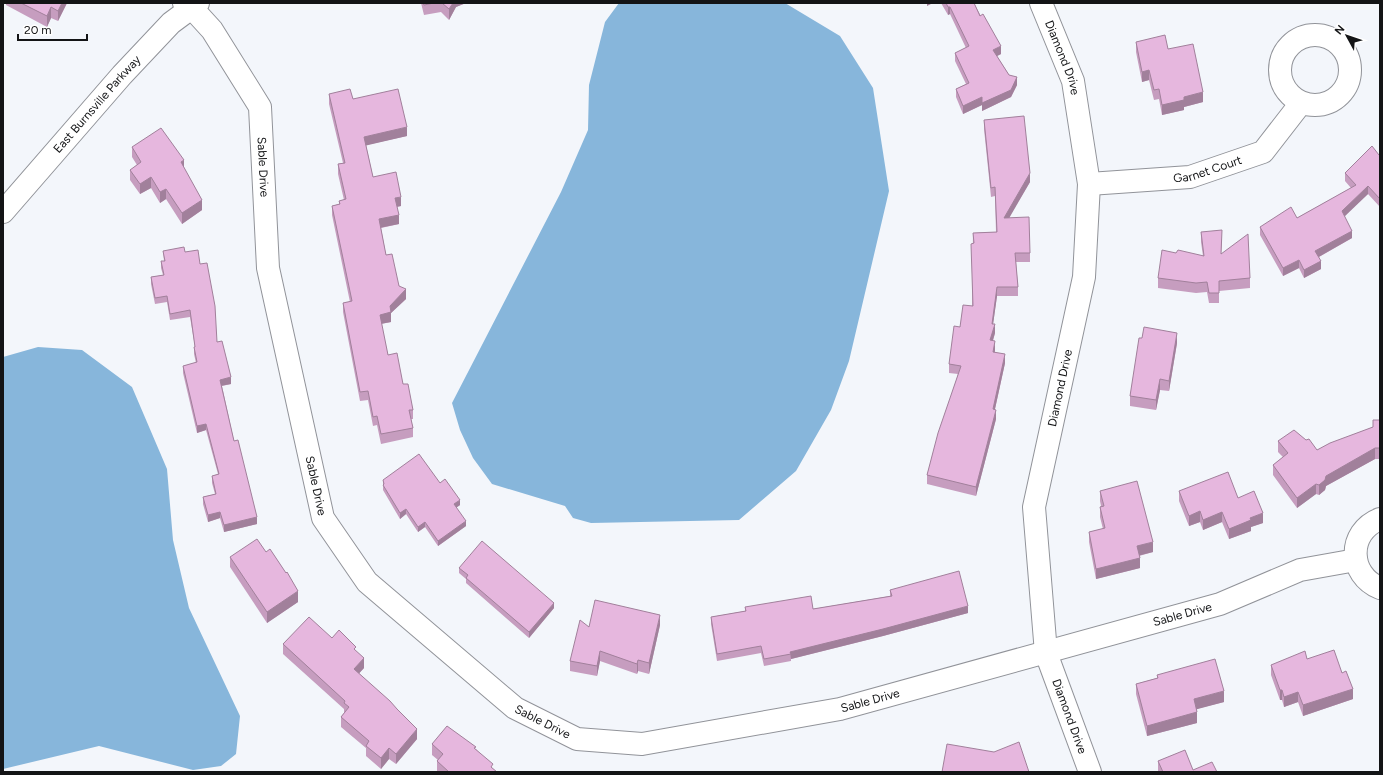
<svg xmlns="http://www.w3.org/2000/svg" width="1383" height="775" font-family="Figtree,sans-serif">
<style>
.water{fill:#87b6db}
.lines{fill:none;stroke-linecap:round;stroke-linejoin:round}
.minor-casing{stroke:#919399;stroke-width:24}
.minor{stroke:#fff;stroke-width:22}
.wall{fill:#c69dbf}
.shaded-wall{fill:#a1809b}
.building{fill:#e6b7de;stroke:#a1809b}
.labels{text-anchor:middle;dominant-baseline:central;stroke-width:3;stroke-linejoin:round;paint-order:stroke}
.street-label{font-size:12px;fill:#131416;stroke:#fff}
</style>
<rect width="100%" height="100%" fill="#f3f6fb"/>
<g class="water">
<polygon points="619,3 785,3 840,36 873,88 889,191 849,361 831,410 796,471 739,520 591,523 573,518 565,506 492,484 473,458 460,430 452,403 561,192 588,130 589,85 605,22"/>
<polygon points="38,347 82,350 132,387 167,469 173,540 189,608 240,716 236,754 221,766 193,770 99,746 3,769 3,357"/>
</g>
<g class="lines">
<defs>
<g id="minor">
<path id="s1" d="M184,3L191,7L212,30L260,107L268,268L323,518L367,582L515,708L577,739L642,744L840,709L1220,604L1300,570L1356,560"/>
<path id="s2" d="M1041,3L1073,81L1089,184L1084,277L1034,507L1046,653L1090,772"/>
<circle cx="1315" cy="70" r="35"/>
<path id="s3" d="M1089,184L1190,177L1263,152L1301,103"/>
<path id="s4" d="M3,212L122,75L171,23L198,3"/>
<path d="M1380,519C1347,532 1348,575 1380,588"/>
</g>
</defs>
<use href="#minor" class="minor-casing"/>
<use href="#minor" class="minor"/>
</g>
<g class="wall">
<polygon points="6,3 67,3 58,21 51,18 47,27 6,5"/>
<polygon points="421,3 466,3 456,7 449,20 441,12 424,15"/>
<polygon points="941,3 974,3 1001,54 997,56 1009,75 1017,85 1011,97 982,111 982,105 963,114 956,97 956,89 966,84 955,61 955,53 966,48 950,14 948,15"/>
<polygon points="1136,42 1168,49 1203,102 1184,107 1184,110 1162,115 1159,99 1154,100 1149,80 1142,82 1136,52"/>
<polygon points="329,94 353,99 407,136 366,145 373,177 401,206 397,207 399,224 381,228 386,255 399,286 406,299 391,313 391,322 381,324 388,355 403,384 413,410 413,419 411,419 413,428 413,437 381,444 377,425 373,426 368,400 360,401 343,312 343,303 350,302 332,215 332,206 339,204 339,201 344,200 338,174 338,164 343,163 329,104"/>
<polygon points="984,120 1030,182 1009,217 1030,253 1030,262 1016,262 1018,287 1018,296 997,296 993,324 995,333 993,341 995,350 995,352 1005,363 995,409 996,419 976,496 927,484 927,475 958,374 949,373 949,364 960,327 972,306 973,233 996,232 995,196 991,197 984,129"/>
<polygon points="132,147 184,168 202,210 182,224 166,199 160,203 151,188 140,194 130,180 130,170 137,165 132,157"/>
<polygon points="1380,154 1380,207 1368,194 1344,216 1352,238 1319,257 1321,269 1304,278 1299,268 1283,276 1260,235 1260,227 1297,218 1351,188 1345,181 1345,173"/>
<polygon points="1201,232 1222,240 1221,253 1250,278 1250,288 1219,291 1219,303 1209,303 1207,292 1196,293 1158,288 1158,278 1176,253 1203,256 1201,242"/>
<polygon points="163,251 185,252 200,264 217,342 231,384 222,386 234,441 257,524 224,532 220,518 208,522 203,504 203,497 215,494 212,483 212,476 218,474 206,430 197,433 183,373 183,366 196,363 194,354 194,347 195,347 190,317 170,320 167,302 155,304 151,284 151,277 163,275 161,268 161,261 164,261"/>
<polygon points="1142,338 1177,343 1169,391 1160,390 1156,410 1130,406 1130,396"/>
<polygon points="1380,420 1380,459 1375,459 1326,486 1325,490 1319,495 1316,494 1297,508 1273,475 1273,465 1283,457 1278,452 1278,441 1306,440 1317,450 1373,427"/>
<polygon points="383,480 440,483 460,505 456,508 466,526 438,546 425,527 418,532 406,514 400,519 383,490"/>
<polygon points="1100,491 1153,552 1139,556 1140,568 1096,579 1089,542 1089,532 1103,529 1100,517 1100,507 1101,506 1100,501"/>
<polygon points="1179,491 1238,498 1263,523 1251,527 1251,531 1229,539 1222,522 1203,530 1200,522 1189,526 1179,501"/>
<polygon points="230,557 298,602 267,623 230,567"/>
<polygon points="459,568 554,608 529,638 466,583 466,579 459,573"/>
<polygon points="890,590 968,613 883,636 791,659 791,661 764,666 761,653 717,661 711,624 711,617 745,611 745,607 813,609 890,596"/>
<polygon points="660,625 649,674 638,671 637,674 600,661 597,676 570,671 570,661 589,627"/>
<polygon points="332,638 356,651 364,668 359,673 417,739 396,764 389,759 381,769 366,756 366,748 341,727 341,717 344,713 344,709 283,654 283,644"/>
<polygon points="1307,659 1342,673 1353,699 1303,716 1298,702 1284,707 1282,700 1280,700 1271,675 1271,665"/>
<polygon points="1157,675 1224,702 1196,709 1197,723 1147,736 1136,694 1136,684 1157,678"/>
<polygon points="432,744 476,749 493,769 497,772 437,772 437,761 438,760 432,755"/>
<polygon points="1158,761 1193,770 1217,772 1158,772"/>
</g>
<g class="shaded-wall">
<polygon points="62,3 67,3 58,21 58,11"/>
<polygon points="453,3 466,3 456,7 449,20 449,9"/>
<polygon points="927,3 933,3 927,6"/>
<polygon points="51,7 51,18 47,27 47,16"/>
<polygon points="948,7 950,7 950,14 948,15"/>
<polygon points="1001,46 1001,54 993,58 993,50"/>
<polygon points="1149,70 1149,80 1142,82 1142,72"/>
<polygon points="1017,77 1017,85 1011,97 982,111 982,103"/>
<polygon points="1203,92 1203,102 1184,107 1184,110 1162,115 1162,105 1184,97"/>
<polygon points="982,97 982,105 963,114 963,106"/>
<polygon points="407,127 407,136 364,146 364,137"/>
<polygon points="184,160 184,170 181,162"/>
<polygon points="1030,173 1030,182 1004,227 1004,218"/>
<polygon points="151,177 151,188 140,194 140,184"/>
<polygon points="1368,186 1368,194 1342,219 1342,211"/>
<polygon points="166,189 166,199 160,203 160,192"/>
<polygon points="401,197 401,206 395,207 395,198"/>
<polygon points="202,200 202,210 182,224 182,213"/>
<polygon points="399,215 399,224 379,228 379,219"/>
<polygon points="1352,231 1352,238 1315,259 1315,251"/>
<polygon points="1299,260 1299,268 1283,276 1283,268"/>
<polygon points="1321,261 1321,269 1304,278 1304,270"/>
<polygon points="997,287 997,296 992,332 992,324"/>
<polygon points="406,289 406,299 391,313 391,322 380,324 380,315 390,306"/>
<polygon points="995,324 995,333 990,349 990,340"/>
<polygon points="1177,333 1177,343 1169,391 1169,381"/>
<polygon points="995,341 995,350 993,361 993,352"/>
<polygon points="1005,354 1005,363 993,418 993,409"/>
<polygon points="231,377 231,384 220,386 220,380"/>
<polygon points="1160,379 1160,390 1156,410 1156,400"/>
<polygon points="996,410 996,419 976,496 976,487"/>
<polygon points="206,424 206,430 197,433 197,426"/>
<polygon points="1375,448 1375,459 1326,486 1325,490 1319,495 1319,485 1326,476"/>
<polygon points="1316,484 1316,494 1297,508 1297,498"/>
<polygon points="460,500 460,505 454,509 454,504"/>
<polygon points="406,509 406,514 400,519 400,513"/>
<polygon points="1200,511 1200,522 1189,526 1189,516"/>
<polygon points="220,512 220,518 208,522 208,515"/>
<polygon points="1222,512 1222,522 1203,530 1203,520"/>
<polygon points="1263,513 1263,523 1251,527 1251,531 1229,539 1229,529 1250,518"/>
<polygon points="257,517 257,524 224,532 224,525"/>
<polygon points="466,521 466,526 438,546 438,541"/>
<polygon points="425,522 425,527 418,532 418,527"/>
<polygon points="1153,542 1153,552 1137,556 1137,546"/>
<polygon points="1140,558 1140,568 1096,579 1096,569"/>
<polygon points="298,591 298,602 267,623 267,612"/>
<polygon points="554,603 554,608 529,638 529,632"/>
<polygon points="968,606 968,613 883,636 791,659 790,652"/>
<polygon points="660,615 660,625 649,674 649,663"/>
<polygon points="600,651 600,661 597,676 597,666"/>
<polygon points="364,658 364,668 354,679 354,669"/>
<polygon points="638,660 638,671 637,674 637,664"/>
<polygon points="1353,689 1353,699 1303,716 1303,705"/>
<rect x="1280" y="690" width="2" height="10"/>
<polygon points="1224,691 1224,702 1194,710 1194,699"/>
<polygon points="1298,692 1298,702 1284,707 1284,697"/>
<polygon points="1197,712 1197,723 1147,736 1147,726"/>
<polygon points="417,729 417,739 396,764 396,754"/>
<polygon points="389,748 389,759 381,769 381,758"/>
</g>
<g class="building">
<polygon points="21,3 62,3 58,11 51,7 47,16"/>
<polygon points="423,3 434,3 424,5"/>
<polygon points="442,3 453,3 449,9"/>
<polygon points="946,3 974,3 980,16 983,14 1001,46 993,50 1009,75 1017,77 1011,90 982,103 982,97 963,106 956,89 969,83 955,53 969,46 950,7 948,7"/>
<polygon points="1165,35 1168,49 1193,44 1203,92 1184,97 1184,100 1162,105 1159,89 1154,90 1149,70 1142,72 1136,42"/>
<polygon points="350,89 353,99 398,89 407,127 364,137 373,177 396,172 401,197 395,198 399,215 379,219 386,255 392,254 399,286 406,289 390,306 391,312 380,315 388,355 397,353 403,384 408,384 413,410 409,410 413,428 381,434 377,416 373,417 368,391 360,392 343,303 352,301 332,206 340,204 339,201 346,199 338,164 345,163 329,94"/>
<polygon points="1024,116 1030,173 1004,218 1029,217 1030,253 1015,253 1018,287 997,287 992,324 995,324 990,340 995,341 993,352 1005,354 993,409 996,410 976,487 927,475 938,433 961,366 949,364 954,326 960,327 963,305 973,306 971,244 974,243 973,233 997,232 995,187 991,188 984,120"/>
<polygon points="161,128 184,160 181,162 202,200 182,213 166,189 160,192 151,177 140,184 130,170 141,162 132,147"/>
<polygon points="1372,146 1379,155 1380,154 1380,199 1368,186 1342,211 1352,231 1315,251 1321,261 1304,270 1299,260 1283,268 1260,227 1291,207 1297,218 1356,185 1345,173"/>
<polygon points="1222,230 1221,254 1248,234 1250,278 1219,281 1219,293 1209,293 1207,282 1196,283 1158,278 1162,250 1176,253 1178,250 1204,256 1201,232"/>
<polygon points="184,247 185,252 198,250 200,264 207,263 215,306 217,342 222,341 231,377 220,380 234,441 238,440 257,517 224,525 220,512 208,515 203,497 216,494 212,476 219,474 206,424 197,426 183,366 197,362 194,347 195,347 190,310 170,314 167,296 155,298 151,277 164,275 161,261 165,261 163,251"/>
<polygon points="1144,327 1177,333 1169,381 1160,379 1156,400 1130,396 1139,338 1142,338"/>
<polygon points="1373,420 1380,420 1380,448 1375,448 1326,476 1325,480 1319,485 1316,484 1297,498 1273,465 1288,453 1278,441 1294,430 1306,440 1309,439 1317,450 1330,443 1373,427"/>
<polygon points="419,454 440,483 445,479 460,500 454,504 466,521 438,541 425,522 418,527 406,509 400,513 383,485 384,484 383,480"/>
<polygon points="1228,472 1238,498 1254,491 1263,513 1250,518 1251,520 1229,529 1222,512 1203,520 1200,511 1189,516 1179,491"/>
<polygon points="1137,481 1153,542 1137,546 1140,558 1096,569 1089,532 1105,528 1100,507 1104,506 1100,491"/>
<polygon points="257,539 266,552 270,549 286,573 287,572 298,591 267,612 230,557"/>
<polygon points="482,541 554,603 529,632 466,578 468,575 459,568"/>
<polygon points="959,571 968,606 883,629 790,652 791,654 764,659 761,646 717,654 711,617 746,611 745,607 811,596 813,609 892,596 890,590"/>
<polygon points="595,600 660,615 649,663 638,660 637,664 600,651 597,666 570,661 580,620 589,627"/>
<polygon points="309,617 332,638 339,630 356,647 354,649 364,658 354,669 390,701 397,709 417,729 396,754 389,748 381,758 366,746 369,741 341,717 349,707 344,703 345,701 283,644"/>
<polygon points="1334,650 1342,673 1346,671 1353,689 1303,705 1298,692 1284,697 1282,690 1280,690 1271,665 1305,651 1307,659"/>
<polygon points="1215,659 1224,691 1194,699 1197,712 1147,726 1136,684 1158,678 1157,675"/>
<polygon points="447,726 476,747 474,748 493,764 491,767 497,772 449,772 437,761 443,754 432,744"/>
<polygon points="1019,742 1029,772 942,772 947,744 994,752"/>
<polygon points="1185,750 1193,770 1212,762 1217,772 1163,772 1158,761"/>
</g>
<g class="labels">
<g class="street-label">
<text stroke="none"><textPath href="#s2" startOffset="59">Diamond Drive</textPath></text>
<text stroke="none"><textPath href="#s4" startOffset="143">East Burnsville Parkway</textPath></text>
<text stroke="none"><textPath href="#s1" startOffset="190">Sable Drive</textPath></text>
<text stroke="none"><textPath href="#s3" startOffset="120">Garnet Court</textPath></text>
<text transform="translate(1060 388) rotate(-78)">Diamond Drive</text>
<text stroke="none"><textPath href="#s1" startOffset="514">Sable Drive</textPath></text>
<text stroke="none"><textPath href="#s1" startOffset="1510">Sable Drive</textPath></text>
<text stroke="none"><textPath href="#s1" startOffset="1186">Sable Drive</textPath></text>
<text stroke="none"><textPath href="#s2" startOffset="731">Diamond Drive</textPath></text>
<text stroke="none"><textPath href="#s1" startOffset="850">Sable Drive</textPath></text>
</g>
</g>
<rect width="1383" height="775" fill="none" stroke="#131416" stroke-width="8"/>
<g transform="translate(1347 36) rotate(310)" stroke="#ffffff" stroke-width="3" paint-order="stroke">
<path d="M0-3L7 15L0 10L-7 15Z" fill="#131416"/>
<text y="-6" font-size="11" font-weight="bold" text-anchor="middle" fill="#131416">N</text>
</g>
<path d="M18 34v6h69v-6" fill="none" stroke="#131416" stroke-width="2"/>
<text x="24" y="34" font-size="12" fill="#131416" stroke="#ffffff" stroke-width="3" paint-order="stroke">20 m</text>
</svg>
